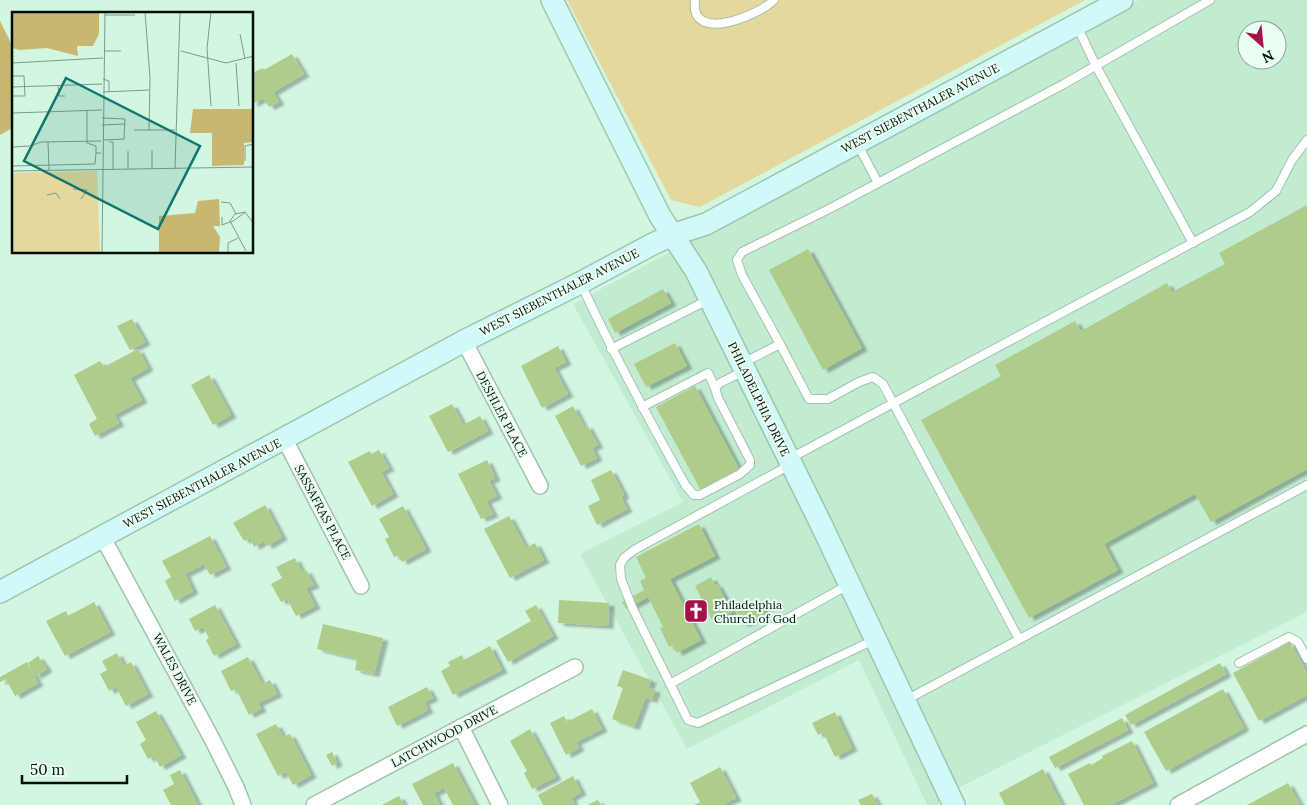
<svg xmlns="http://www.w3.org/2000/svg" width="1307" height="805" font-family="Lora,serif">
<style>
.built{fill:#c2ecd1;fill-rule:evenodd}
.green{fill:#e5d89c}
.forest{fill:#c7b770}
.building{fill:#afcc8a;filter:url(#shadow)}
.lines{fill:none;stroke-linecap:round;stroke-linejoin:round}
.service-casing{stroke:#a1c3ae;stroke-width:10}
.minor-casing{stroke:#a1c3ae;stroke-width:18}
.secondary-casing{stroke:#a1c3ae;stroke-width:24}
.service{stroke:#fff;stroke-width:8}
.minor{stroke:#fff;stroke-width:15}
.secondary{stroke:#cffaf7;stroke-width:21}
.labels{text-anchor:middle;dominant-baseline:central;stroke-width:4;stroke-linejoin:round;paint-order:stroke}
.street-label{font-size:12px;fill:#040e08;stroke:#eafff2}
.poi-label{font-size:12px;fill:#040e08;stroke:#eafff2;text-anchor:start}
.inset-road{fill:none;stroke:#80998a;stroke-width:1}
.view{fill:#0f766e;fill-opacity:0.15;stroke:#0f766e;stroke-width:2.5}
.inset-edge{fill:none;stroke:#040e08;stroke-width:2.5}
</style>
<defs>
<filter id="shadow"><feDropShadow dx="5.5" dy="3" stdDeviation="1" flood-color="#0004"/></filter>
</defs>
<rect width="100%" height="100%" fill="#d3f6e0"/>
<path class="built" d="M1139,0H1307V612L948,793L937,805H927L859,660L687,749L580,554L683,502L573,304ZM1247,30H1277V60H1247Z"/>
<polygon class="green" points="567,0 1085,0 700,207 671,200"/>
<polygon class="forest" points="0,21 14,49 14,127 0,135"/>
<g class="building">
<polygon points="292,54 304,74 273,92 279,102 269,107 263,98 252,104 252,73 263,68 264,70"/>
<polygon points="1307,205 1307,469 1211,522 1195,494 1104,544 1118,570 1029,618 921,420 1001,376 995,365 1075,321 1081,331 1167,283 1172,292 1225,264 1219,253"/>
<polygon points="808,249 862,348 823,370 769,270"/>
<polygon points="663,289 671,303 615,333 608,319"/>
<polygon points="132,319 145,342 130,350 117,326"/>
<polygon points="675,343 687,366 646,387 634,364"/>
<polygon points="558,346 566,362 554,368 568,394 542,408 521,366"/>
<polygon points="138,349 148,368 130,378 142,400 114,415 119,423 95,436 89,424 97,419 74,375 100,361 104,367"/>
<polygon points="209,375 231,415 213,425 191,385"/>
<polygon points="695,386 739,469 700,489 656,407"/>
<polygon points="452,404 463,425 480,416 488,431 448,452 429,416"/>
<polygon points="573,406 584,427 587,425 598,445 592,448 597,458 581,466 555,416"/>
<polygon points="379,450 389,468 381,472 393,494 372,506 348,462 370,451 371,454"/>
<polygon points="487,460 495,478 489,481 497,496 486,501 493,514 481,519 458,474"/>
<polygon points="611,470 624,495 621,497 627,509 597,525 588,506 600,500 591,480"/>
<polygon points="265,505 282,537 267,546 264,541 254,547 250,538 244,541 233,523"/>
<polygon points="403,506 426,549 402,562 398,555 394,557 385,539 389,537 379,519"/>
<polygon points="509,516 526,548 535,543 544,560 510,578 484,529"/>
<polygon points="699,524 715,556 670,579 701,640 677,653 673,645 669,647 660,628 663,627 648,597 626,609 622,602 644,590 640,581 646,578 636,557"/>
<polygon points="210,536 226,567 210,575 204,564 185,574 193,591 175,601 165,581 171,577 162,561"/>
<polygon points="295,558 302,572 306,570 314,585 306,588 315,606 296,616 287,599 281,602 271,584 282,578 276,567"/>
<polygon points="711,577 715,585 717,584 732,612 713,622 695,586"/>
<polygon points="559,600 609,603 608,626 558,623"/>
<polygon points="759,601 765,614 743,624 736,611"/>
<polygon points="94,602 110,632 65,656 46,621 66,611 68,616"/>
<polygon points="215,605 236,644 214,656 206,640 209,638 203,627 195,631 189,619"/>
<polygon points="536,605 553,636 508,662 496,641 531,621 525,611"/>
<polygon points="323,624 383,638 374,674 355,670 357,659 317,649"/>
<polygon points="1290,642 1307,673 1307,695 1259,721 1233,673"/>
<polygon points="490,646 502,670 453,695 441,671 450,666 448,662 462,655 464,660"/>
<polygon points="117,653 124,666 131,662 148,694 126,706 116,687 109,691 100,674 107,670 102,661"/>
<polygon points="38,656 47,669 36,676 28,663"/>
<polygon points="248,657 262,684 270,680 277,694 258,703 261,709 249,715 236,689 231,691 221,671"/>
<polygon points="27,662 38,683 15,696 6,679 0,682 0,677"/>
<polygon points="1220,663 1226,674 1131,725 1125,715"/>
<polygon points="623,670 651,680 648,688 655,690 652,700 645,698 634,727 612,719 623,688 617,686"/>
<polygon points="427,687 433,698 424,702 428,710 397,726 388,707"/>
<polygon points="1223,689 1244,728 1166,771 1144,732"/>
<polygon points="592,709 602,729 576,742 579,748 566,755 550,723 564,716 567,722"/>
<polygon points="156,711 181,755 160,767 154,756 148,759 140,744 146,740 136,722"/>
<polygon points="835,712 852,748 835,757 823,732 818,735 812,723"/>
<polygon points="1122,718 1128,730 1055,768 1049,757"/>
<polygon points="276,724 283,737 290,734 311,775 293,785 286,772 278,776 256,734"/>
<polygon points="530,729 556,777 532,789 524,773 527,771 510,741"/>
<polygon points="1132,741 1153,783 1110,805 1084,805 1068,774 1090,763 1091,765 1103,758 1102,756"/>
<polygon points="332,752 337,763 332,766 326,755"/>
<polygon points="453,763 475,805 453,805 444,788 434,793 440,805 423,805 412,784"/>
<polygon points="720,767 736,798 722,805 694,805 700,802 690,783"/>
<polygon points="1043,769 1062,805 1005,805 999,793"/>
<polygon points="180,770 198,805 171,805 163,790 174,784 170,775"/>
<polygon points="573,776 581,792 571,798 575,805 543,805 538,795"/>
<polygon points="1288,783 1300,805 1247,805"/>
<polygon points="872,794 878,805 861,805 858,800"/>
<polygon points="399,796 404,805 382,805"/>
<polygon points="598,800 601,805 587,805"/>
</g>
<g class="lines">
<defs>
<g id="service">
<path d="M695,0C689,44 758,16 774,0"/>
<polyline points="1077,26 1096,66 1193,243"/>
<polyline points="858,145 878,183"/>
<path d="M581,284C613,353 649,420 686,486L694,495H700L740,474L750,465V460L718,398L715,388L720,383L744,371"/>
<polyline points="780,344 809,399 828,399 859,382 873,377 883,384 1019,639"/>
<polyline points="611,349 708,300"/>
<polyline points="743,363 780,344 742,275 737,260 742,252 831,208 1064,84 1210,0"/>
<polyline points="642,407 708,373 715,388"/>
<polyline points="789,459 1250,212 1276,191 1292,160 1307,140"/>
<polyline points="790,465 634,550 624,558 620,565 621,579 632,607 688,720 698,723 874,640"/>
<polyline points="1239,663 1289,637 1298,642 1307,659"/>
<polyline points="670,684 848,585"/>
<polyline points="906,700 1307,485"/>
</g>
<g id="minor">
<polyline points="464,341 540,486"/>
<polyline points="284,438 361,586"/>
<polyline points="102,536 212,739 236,787 243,805"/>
<polyline points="461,727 500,805"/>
<polyline points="314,805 575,667"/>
<polyline points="1178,805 1307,734"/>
</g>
<g id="secondary">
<polyline points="552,0 660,216 696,271 821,524 954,805"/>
<polyline points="0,592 464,341 580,283 651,245 672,235 706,224 1122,0"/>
</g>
</defs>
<use href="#service" class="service-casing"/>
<use href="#minor" class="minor-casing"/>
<use href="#secondary" class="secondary-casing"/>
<use href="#service" class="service"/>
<use href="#minor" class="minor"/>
<use href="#secondary" class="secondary"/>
</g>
<defs>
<symbol id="church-square" viewBox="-11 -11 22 22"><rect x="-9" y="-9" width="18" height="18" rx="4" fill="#a6114b" stroke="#eafff2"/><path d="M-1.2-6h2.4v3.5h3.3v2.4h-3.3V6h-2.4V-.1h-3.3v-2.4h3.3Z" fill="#fff"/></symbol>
</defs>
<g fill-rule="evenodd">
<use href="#church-square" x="682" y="597" width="28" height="28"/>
</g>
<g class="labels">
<g class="street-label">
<text transform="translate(920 108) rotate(-28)">WEST SIEBENTHALER AVENUE</text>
<text transform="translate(559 292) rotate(-27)">WEST SIEBENTHALER AVENUE</text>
<text transform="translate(759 399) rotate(64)">PHILADELPHIA DRIVE</text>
<text transform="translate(502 414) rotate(62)">DESHLER PLACE</text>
<text transform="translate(202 483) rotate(-28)">WEST SIEBENTHALER AVENUE</text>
<text transform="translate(323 512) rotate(62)">SASSAFRAS PLACE</text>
<text transform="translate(175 669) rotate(62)">WALES DRIVE</text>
<text transform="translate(444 736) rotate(-28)">LATCHWOOD DRIVE</text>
</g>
<g class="poi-label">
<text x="714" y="604">Philadelphia<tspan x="714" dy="14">Church of God</tspan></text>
</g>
</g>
<g transform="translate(12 12)">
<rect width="241" height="241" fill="#d3f6e0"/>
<path d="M85,159L88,241H0V161Z" fill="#e5d89c"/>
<path d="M0,0H87V22L81,34H65L66,44L35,36L8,38L0,36ZM181,97H241V130L232,131V153L200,154V121H178ZM207,187L208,214H201L208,225L207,241H147V204L183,201L186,189Z" fill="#c7b770"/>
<path class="inset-road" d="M133,0L138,66L137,118M93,3H123M228,22L233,47M92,39H109M169,39L214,51L242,44M0,51L91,46M224,51L227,94M0,64H12L13,84H0M91,67L97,69V80M46,73L47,84H53M0,75L90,72M91,80L137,78M199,94L195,36L199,0M75,98V131L84,134V141M0,101L90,98M90,106L113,107L112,127L91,128M90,113L113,112M122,118H163M36,130L37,158M97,130H101V158M0,135L18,134L29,130L89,129M140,138V157M116,139V157M233,149V134L242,132M0,154L83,152L84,141H89M163,156L168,0M0,159L242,155M61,177L75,178L69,187M35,183L44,181L48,187M209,190L218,191L224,202M210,205V213L218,210M218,211L234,200M234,239L218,209L223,202L233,200L242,212M90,241L93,0M216,241V231L226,226"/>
<path class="view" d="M54,66L188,134L146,217L12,149Z"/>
<rect width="241" height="241" class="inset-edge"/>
</g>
<g transform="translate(1262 45) rotate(153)"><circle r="24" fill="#eafff2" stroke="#8e9f94"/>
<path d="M0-4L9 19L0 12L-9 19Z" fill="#a6114b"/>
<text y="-8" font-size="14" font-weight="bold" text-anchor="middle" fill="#040e08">N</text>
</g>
<path d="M22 775v8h105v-8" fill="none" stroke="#040e08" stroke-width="2.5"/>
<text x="30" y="775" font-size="15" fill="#040e08" stroke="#eafff2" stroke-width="4" paint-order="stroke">50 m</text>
</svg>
